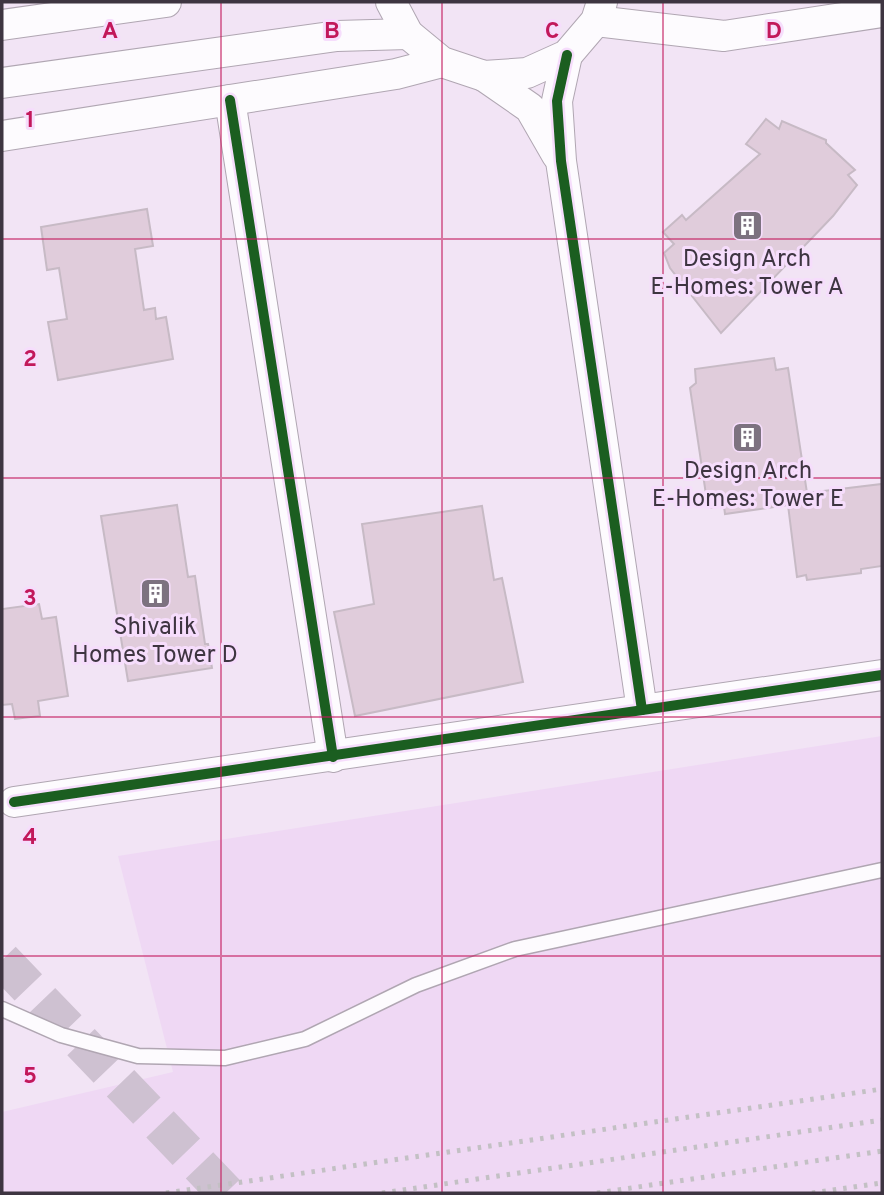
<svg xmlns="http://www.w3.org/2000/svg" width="884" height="1195" font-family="Overpass,sans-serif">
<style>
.built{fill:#efd8f4}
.building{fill:#e0ccdb;stroke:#c7bac5;stroke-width:2}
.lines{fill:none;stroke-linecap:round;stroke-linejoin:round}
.secondary-tunnel{stroke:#cec1d1;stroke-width:38;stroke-dasharray:38 19;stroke-linecap:butt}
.lane-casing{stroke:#b0a6b2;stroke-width:17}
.street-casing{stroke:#b0a6b2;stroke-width:32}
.lane{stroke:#fdfbfe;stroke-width:14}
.street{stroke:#fdfbfe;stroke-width:30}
.rail{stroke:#c3c0c4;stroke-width:5;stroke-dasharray:3.5 7;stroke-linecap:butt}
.cycleway-casing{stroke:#f6ddfc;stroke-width:15}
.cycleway{stroke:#1b5e20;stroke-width:10}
.grid{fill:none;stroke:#c2185b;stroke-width:2;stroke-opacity:0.55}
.labels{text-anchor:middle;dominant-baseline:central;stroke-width:6;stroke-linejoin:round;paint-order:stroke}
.poi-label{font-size:24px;fill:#3e3541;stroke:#f6ddfc}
.grid-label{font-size:23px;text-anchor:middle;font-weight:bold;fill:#c2185b;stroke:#f6ddfc;stroke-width:6;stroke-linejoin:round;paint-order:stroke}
</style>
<rect width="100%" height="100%" fill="#f2e4f5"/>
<polygon class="built" points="882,736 882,1193 2,1193 2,1112 173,1072 118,856"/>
<g class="building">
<polygon points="766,119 779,129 782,121 826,140 826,143 855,170 848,175 857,185 833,216 721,333 670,268 664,253 674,244 663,232 682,215 686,220 760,154 746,144"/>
<polygon points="147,209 153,246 135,249 144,310 155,308 156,319 166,317 173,359 58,380 48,322 67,319 59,268 47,270 41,227"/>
<polygon points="774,358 776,370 788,368 807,493 882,484 882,566 861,569 861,573 807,580 806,575 797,577 788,505 725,514 724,506 708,508 690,388 696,383 695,369"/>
<polygon points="177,505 188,577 195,576 205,644 208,644 212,668 128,681 101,516"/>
<polygon points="482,506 494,580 502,578 523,682 355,716 334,612 374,604 362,524"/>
<polygon points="39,604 42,619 56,617 68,696 38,701 40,716 15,719 12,704 2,705 2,609"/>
</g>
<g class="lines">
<polyline class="secondary-tunnel" points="2,960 226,1193"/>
<defs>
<polyline id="lane" points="2,1009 61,1035 138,1056 225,1058 305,1039 416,985 515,949 882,870"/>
<g id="street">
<polyline points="391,2 408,34 442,62 484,76 527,73 567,55 596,21 602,2"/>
<polyline points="596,21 724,36 882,12"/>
<polyline points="2,25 166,2"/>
<polyline points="567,55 557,101 561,161 642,710"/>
<polyline points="484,76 530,108 557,155"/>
<polyline points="2,83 337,36 408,34"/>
<polyline points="230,100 333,757"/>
<polyline points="2,136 396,74 442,62"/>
<polyline points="14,802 882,675"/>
</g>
</defs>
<use href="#lane" class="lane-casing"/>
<use href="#street" class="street-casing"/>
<use href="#lane" class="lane"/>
<use href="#street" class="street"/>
<g class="rail">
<polyline points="166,1193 882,1089"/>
<polyline points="382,1193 882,1120"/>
<polyline points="597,1193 882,1151"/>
<polyline points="812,1193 882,1183"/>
</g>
<defs>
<g id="cycleway">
<polyline points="567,55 557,101 561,161 642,710"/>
<polyline points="230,100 333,757"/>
<polyline points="14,802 882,675"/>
</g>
</defs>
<use href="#cycleway" class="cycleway-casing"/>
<use href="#cycleway" class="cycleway"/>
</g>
<path class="grid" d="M221,2V1193M442,2V1193M663,2V1193M2,239H882M2,478H882M2,717H882M2,956H882"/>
<defs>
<symbol id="building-square" viewBox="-11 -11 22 22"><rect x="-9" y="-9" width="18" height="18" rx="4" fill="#7d7280" stroke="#f6ddfc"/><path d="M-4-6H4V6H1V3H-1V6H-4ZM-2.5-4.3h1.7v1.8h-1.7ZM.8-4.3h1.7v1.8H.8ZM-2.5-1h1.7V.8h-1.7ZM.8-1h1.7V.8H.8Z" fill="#fff"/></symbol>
</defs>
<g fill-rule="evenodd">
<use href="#building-square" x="730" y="208" width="35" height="35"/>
<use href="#building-square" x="730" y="420" width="35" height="35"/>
<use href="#building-square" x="138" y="576" width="35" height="35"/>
</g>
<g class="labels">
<g class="poi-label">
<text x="747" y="260">Design Arch<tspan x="747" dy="28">E-Homes: Tower A</tspan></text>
<text x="748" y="472">Design Arch<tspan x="748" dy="28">E-Homes: Tower E</tspan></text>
<text x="155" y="628">Shivalik<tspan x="155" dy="28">Homes Tower D</tspan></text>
</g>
</g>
<g class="grid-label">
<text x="110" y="38">A</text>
<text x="332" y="38">B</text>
<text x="552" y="38">C</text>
<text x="774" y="38">D</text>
<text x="30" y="127">1</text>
<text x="30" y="366">2</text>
<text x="30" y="605">3</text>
<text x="30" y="844">4</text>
<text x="30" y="1083">5</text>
</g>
<rect width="884" height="1195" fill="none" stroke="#3e3541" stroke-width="7"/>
</svg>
